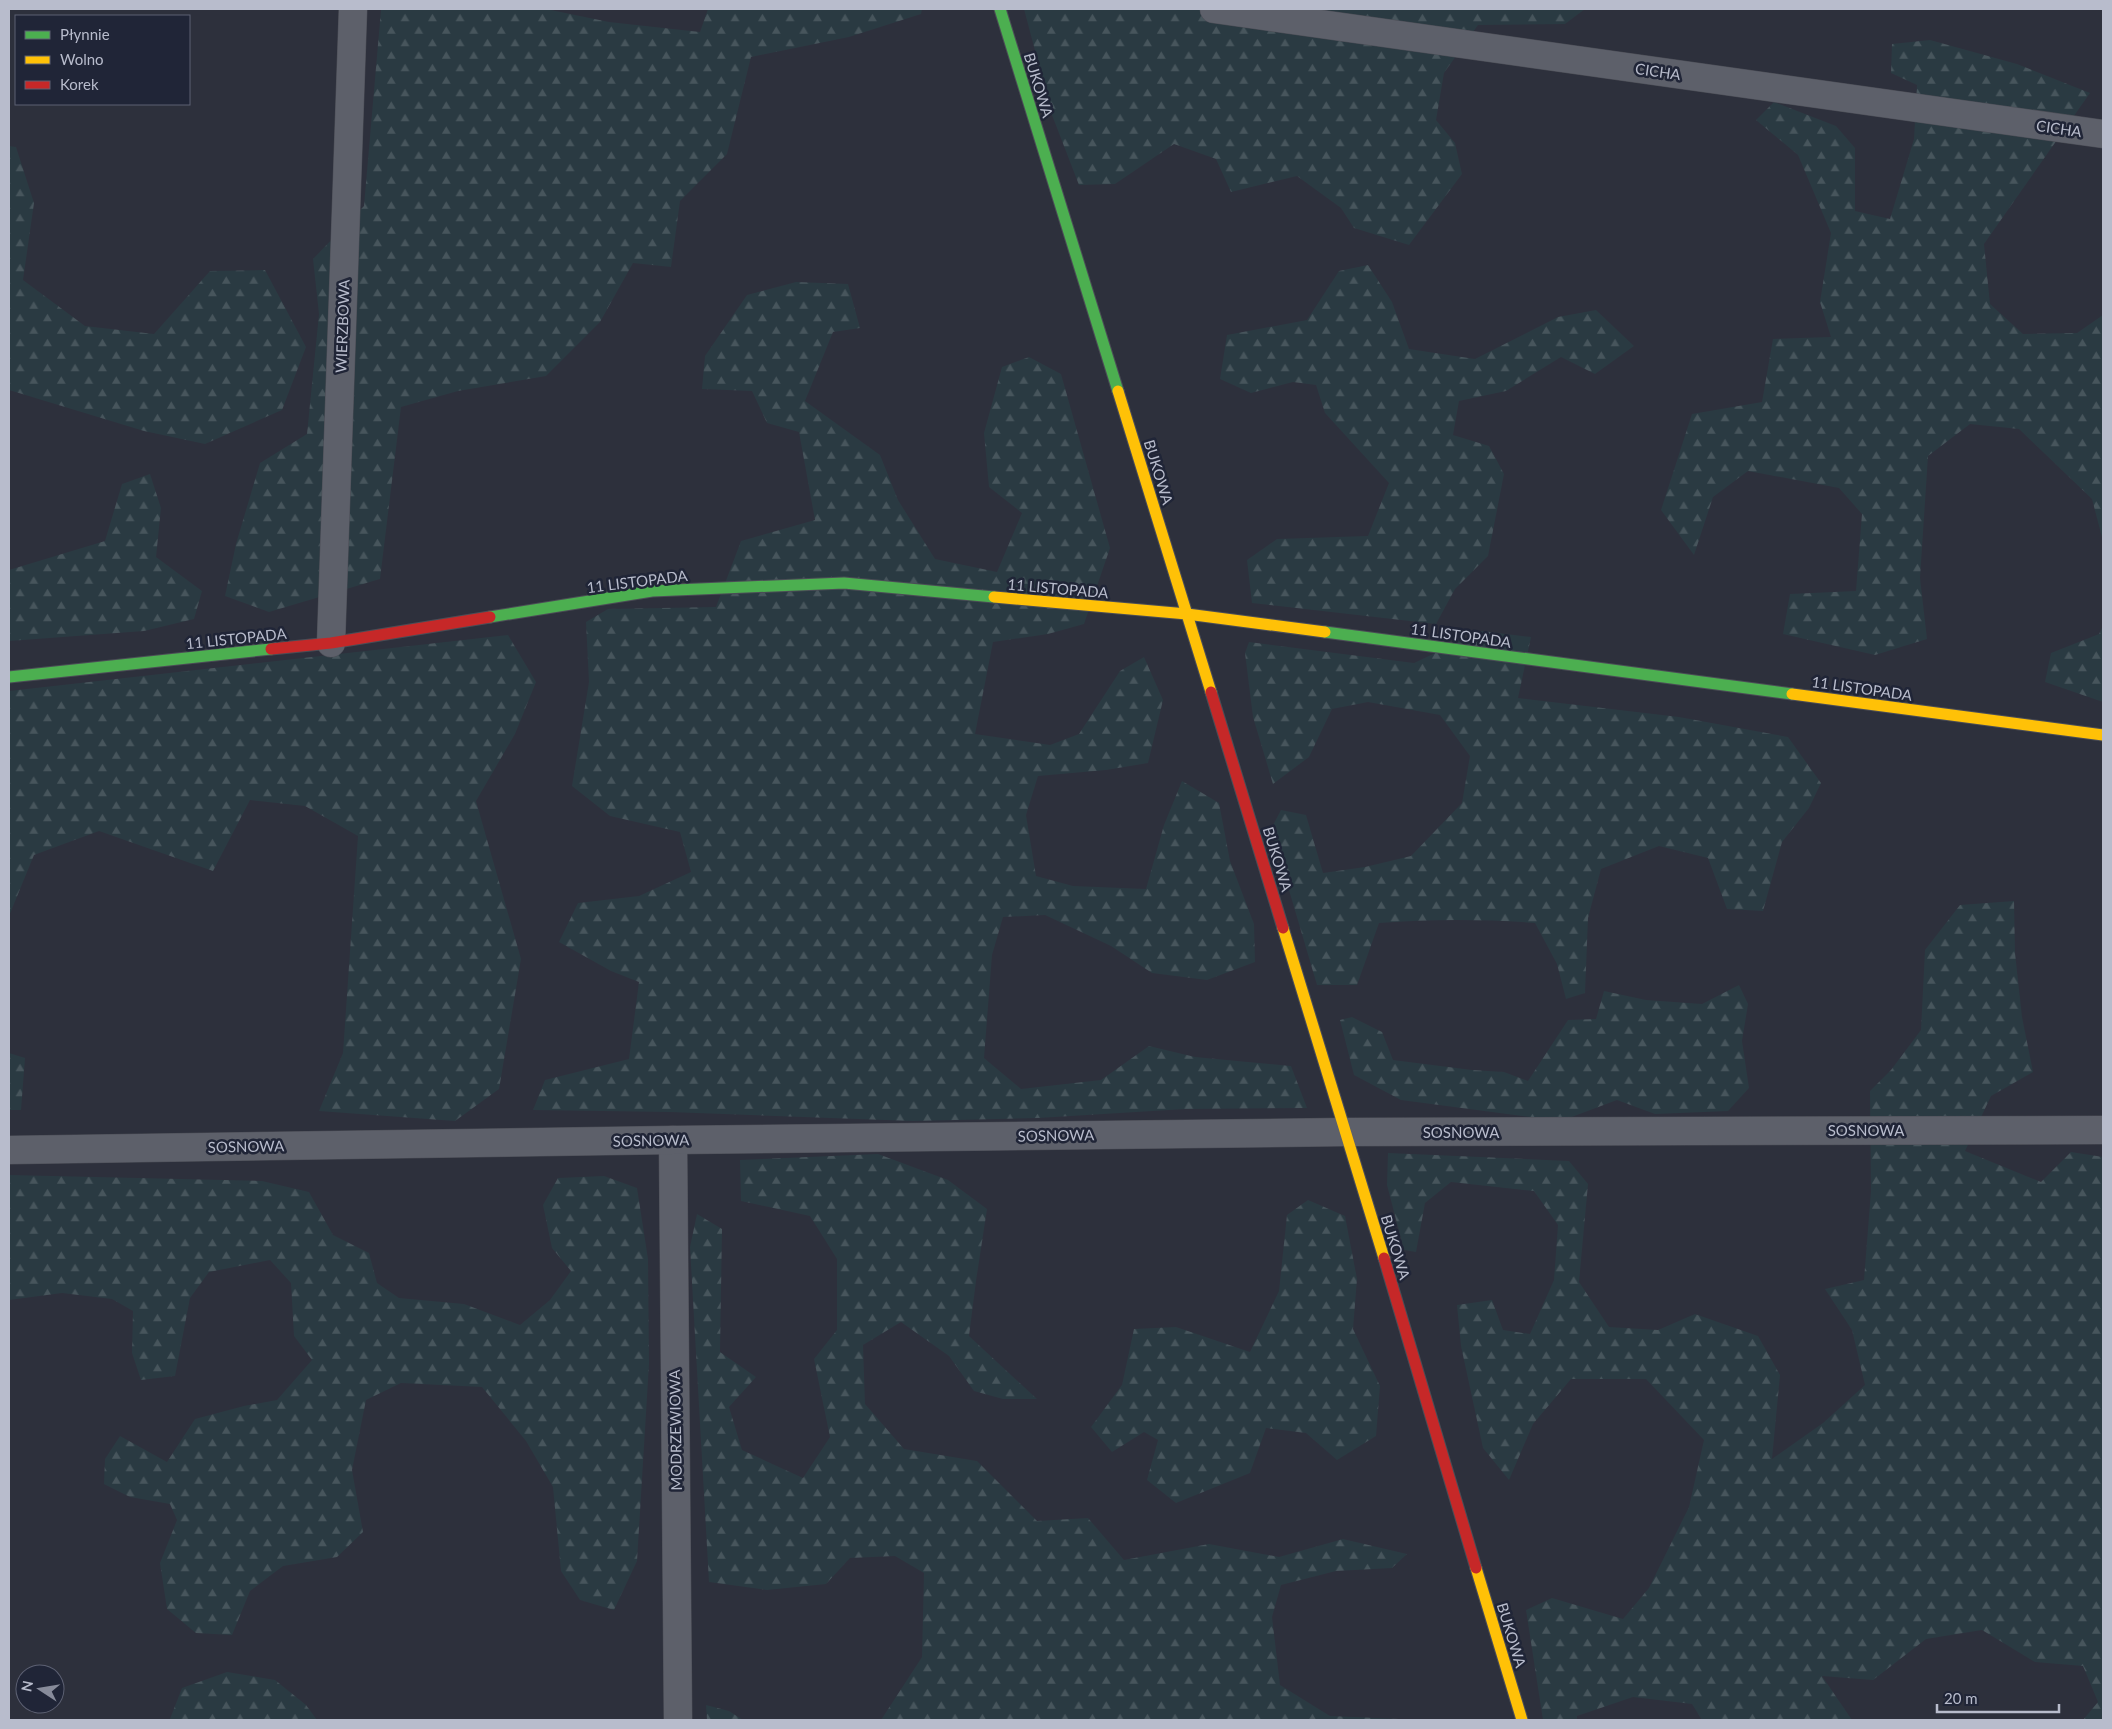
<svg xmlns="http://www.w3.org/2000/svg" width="2112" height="1729" font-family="Lato,sans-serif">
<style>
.forest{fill:url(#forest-firs)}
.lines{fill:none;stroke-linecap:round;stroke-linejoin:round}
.street-casing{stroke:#4b4d56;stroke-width:29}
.fast-casing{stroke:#4b4d56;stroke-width:13}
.slow-casing{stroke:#4b4d56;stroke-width:13}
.jam-casing{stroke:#4b4d56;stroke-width:13}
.street{stroke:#5d606a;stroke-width:28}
.fast{stroke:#4caf50;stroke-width:11}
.slow{stroke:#ffc107;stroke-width:11}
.jam{stroke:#c62828;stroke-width:11}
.labels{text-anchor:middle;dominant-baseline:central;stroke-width:5;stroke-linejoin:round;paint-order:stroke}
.street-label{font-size:15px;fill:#b8bccc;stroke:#202537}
</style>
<defs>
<pattern id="forest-firs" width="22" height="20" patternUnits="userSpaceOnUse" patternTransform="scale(1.25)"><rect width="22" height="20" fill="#2a3a42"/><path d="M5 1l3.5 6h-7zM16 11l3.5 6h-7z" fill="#47555c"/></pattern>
</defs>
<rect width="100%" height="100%" fill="#2d303c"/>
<g class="forest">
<polygon points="395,9 546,9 609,22 700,32 708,9 922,9 921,14 849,37 751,57 727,154 680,201 671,267 633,263 600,322 546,376 458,391 401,407 380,579 269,612 225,596 236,544 260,463 307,434 319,314 313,259 364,206 381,10"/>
<polygon points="1024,9 1585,9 1565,24 1478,25 1444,73 1436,120 1455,143 1462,174 1409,245 1354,228 1341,208 1297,176 1231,192 1216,159 1174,144 1115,184 1079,185 1052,115"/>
<polygon points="1930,40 2017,64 2090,93 1984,244 1990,304 2023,334 2077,333 2103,315 2103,541 2092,499 2019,429 1970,424 1928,456 1920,578 1927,639 1875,655 1783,634 1790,594 1856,591 1862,514 1839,488 1748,471 1713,497 1694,555 1661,510 1692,414 1762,402 1773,339 1831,337 1820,302 1831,233 1798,155 1756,120 1774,102 1836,126 1855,148 1855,211 1890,219 1914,139 1917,85 1891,73 1892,44"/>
<polygon points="9,146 16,147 34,203 23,280 85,326 154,334 210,271 265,270 306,347 282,410 205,444 144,431 9,390"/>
<polygon points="1368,265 1392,302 1409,349 1475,359 1558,317 1596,310 1634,346 1595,374 1561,357 1506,391 1459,401 1453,435 1489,446 1504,474 1488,556 1455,589 1436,624 1252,603 1247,560 1277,539 1368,536 1389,483 1325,413 1316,385 1293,382 1251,393 1220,379 1227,335 1307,320 1339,271"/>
<polygon points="796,282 848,284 860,328 833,332 805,401 880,455 898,500 935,559 997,572 1022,513 989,487 984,433 1002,367 1029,357 1061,374 1110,548 1084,624 1048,634 993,642 975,734 1050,745 1079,734 1120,671 1144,657 1163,700 1148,763 1106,770 1038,776 1026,815 1036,876 1073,886 1146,889 1164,825 1182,781 1219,803 1230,861 1254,924 1255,962 1207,980 1152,973 1111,946 1045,915 1003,917 992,955 984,1058 1021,1089 1101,1080 1149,1046 1195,1057 1291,1066 1307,1108 1185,1109 1038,1118 913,1121 670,1112 533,1110 545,1080 629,1059 639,982 611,971 559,942 578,903 639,896 691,872 680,832 610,816 572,786 589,682 586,622 608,609 716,607 741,541 815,520 799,432 767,423 752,391 702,389 705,356 747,295"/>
<polygon points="150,474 161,508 156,557 202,591 194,619 144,631 9,641 9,570 105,541 122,484"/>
<polygon points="2103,626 2103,702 2045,682 2051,653 2099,634"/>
<path d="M1482,631L1531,637L1518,698L1679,717L1788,737L1821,783L1809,808L1782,842L1763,911L1727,909L1708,858L1659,846L1601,869L1588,918L1585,993L1566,999L1557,964L1535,923C1483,919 1431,919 1379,923L1357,985H1317L1271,829L1281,810L1306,815L1323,873L1365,867L1411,856L1462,803L1470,756L1440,715L1368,702L1332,709L1309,757L1273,784L1253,717L1245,653L1249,642L1414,663Z"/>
<polygon points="508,635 536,682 515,734 476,801 521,959 499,1089 455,1121 319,1111 343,1053 358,836 305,806 250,800 213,871 99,831 34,855 9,916 9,691"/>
<polygon points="2014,901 2015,953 2022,1017 2033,1072 1991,1096 1965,1151 2041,1182 2071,1152 2103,1157 2103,1720 2083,1720 2098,1702 2083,1666 2035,1662 1982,1630 1926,1639 1873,1680 1822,1676 1852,1720 1702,1720 1692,1704 1633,1697 1577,1716 1577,1720 1543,1720 1526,1610 1552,1598 1623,1619 1649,1588 1689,1507 1704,1440 1646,1379 1571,1379 1533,1424 1509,1480 1483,1448 1461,1346 1457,1305 1492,1300 1503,1330 1530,1334 1554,1280 1558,1225 1534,1191 1451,1182 1425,1203 1416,1252 1404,1250 1387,1185 1388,1153 1569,1161 1588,1184 1579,1282 1609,1327 1658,1330 1695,1314 1758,1336 1780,1375 1772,1459 1823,1423 1865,1385 1852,1330 1825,1289 1864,1280 1871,1191 1870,1091 1891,1070 1921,1030 1925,950 1960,905"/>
<polygon points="1739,985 1748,1004 1742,1041 1749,1088 1728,1111 1655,1114 1617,1100 1561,1121 1401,1100 1354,1075 1340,1020 1352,1017 1382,1032 1393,1060 1472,1070 1504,1072 1528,1081 1568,1020 1596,1019 1604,991 1646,1000 1702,1004"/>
<polygon points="9,1053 25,1058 21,1110 9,1110"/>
<polygon points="878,1154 948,1180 987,1209 976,1281 969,1336 1037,1399 1003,1399 974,1391 949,1356 901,1322 863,1345 865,1404 904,1449 977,1461 1037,1521 1088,1518 1124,1560 1209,1544 1279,1557 1343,1539 1407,1554 1392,1568 1336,1571 1281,1585 1272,1617 1280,1685 1330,1716 1422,1720 881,1720 922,1657 924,1573 895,1556 850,1558 826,1584 767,1590 709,1582 690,1247 697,1214 722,1229 720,1352 756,1377 729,1407 742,1450 803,1478 830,1437 814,1359 837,1330 837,1259 810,1216 741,1201 740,1160"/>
<polygon points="9,1175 262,1181 309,1192 333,1235 369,1253 377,1283 399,1298 464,1304 520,1325 550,1300 571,1271 552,1248 543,1205 558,1178 604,1176 637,1188 648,1259 649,1364 637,1561 614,1610 580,1600 561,1571 553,1487 526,1441 482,1387 401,1383 366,1400 352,1470 363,1532 337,1557 283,1566 250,1591 232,1635 196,1633 167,1609 160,1563 177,1520 170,1504 130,1497 104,1484 105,1459 120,1436 167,1462 195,1419 244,1406 277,1400 312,1360 294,1336 291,1283 270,1260 209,1272 190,1298 175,1376 141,1380 132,1353 133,1311 112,1299 62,1293 9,1300"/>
<polygon points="1308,1200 1345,1216 1357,1279 1353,1329 1380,1386 1376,1436 1337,1460 1306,1433 1266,1428 1250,1473 1176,1503 1147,1480 1158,1440 1144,1432 1112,1452 1091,1427 1122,1385 1134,1329 1176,1327 1250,1352 1279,1291 1287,1215"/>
<polygon points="227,1672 275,1680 306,1705 317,1720 170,1719 182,1688"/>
<polygon points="706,1705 729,1711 743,1720 707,1720"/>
</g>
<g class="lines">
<defs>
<g id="street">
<polyline points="1214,9 2103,134"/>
<polyline points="331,643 353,9"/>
<polyline points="673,1140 678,1720"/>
<polyline points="9,1150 673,1140 1346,1132 2103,1130"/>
</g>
<g id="fast">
<polyline points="1000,9 1118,391"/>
<polyline points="490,617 652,591 844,583 994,597"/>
<polyline points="1325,632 1792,694"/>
<polyline points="9,677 271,649"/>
</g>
<g id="slow">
<polyline points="1118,391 1211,692"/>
<polyline points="994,597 1187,614 1325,632"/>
<polyline points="1792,694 2103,735"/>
<polyline points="1283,928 1384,1258"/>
<polyline points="1476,1568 1522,1720"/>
</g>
<g id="jam">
<polyline points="271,649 331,643 490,617"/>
<polyline points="1211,692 1283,928"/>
<polyline points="1384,1258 1476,1568"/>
</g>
</defs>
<use href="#street" class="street-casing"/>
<use href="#fast" class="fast-casing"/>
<use href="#slow" class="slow-casing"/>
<use href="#jam" class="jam-casing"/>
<use href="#street" class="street"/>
<use href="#fast" class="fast"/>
<use href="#slow" class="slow"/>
<use href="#jam" class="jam"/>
</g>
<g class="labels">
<g class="street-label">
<text transform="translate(1658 71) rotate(8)">CICHA</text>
<text transform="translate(1039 85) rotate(73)">BUKOWA</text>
<text transform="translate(2059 128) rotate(8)">CICHA</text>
<text transform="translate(342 326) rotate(-88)">WIERZBOWA</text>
<text transform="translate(1159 472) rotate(73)">BUKOWA</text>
<text transform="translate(637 581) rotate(-7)">11 LISTOPADA</text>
<text transform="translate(1058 588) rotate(5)">11 LISTOPADA</text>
<text transform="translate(1461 635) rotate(8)">11 LISTOPADA</text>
<text transform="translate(236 638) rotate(-6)">11 LISTOPADA</text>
<text transform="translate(1862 688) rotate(8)">11 LISTOPADA</text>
<text transform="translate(1278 859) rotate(73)">BUKOWA</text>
<text x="1866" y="1130">SOSNOWA</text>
<text x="1461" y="1132">SOSNOWA</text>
<text transform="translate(1056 1135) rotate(-1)">SOSNOWA</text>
<text transform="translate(651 1140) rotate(-1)">SOSNOWA</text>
<text transform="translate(246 1146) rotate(-1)">SOSNOWA</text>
<text transform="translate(1396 1247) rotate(73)">BUKOWA</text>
<text transform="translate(675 1430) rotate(-91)">MODRZEWIOWA</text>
<text transform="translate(1512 1635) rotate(73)">BUKOWA</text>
</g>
</g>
<rect width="2112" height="1729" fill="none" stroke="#b8bccc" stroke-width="20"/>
<rect x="15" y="15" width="175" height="90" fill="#202537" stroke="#5d6173"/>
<rect x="25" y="31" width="25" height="8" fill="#4caf50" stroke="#5d6173"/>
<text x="60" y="40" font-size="15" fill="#b8bccc">Płynnie</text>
<rect x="25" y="56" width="25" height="8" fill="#ffc107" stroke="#5d6173"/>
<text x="60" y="65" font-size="15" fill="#b8bccc">Wolno</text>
<rect x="25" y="81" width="25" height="8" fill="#c62828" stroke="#5d6173"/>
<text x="60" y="90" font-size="15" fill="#b8bccc">Korek</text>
<g transform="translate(40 1689) rotate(282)"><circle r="24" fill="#202537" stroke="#5d6173"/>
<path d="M0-4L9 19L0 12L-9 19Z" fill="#878b9a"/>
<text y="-8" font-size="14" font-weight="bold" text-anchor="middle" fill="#b8bccc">N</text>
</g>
<path d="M1937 1704v8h122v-8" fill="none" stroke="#b8bccc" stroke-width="2.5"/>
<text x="1944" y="1704" font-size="15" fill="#b8bccc" stroke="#202537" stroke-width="4" paint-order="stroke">20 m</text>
</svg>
